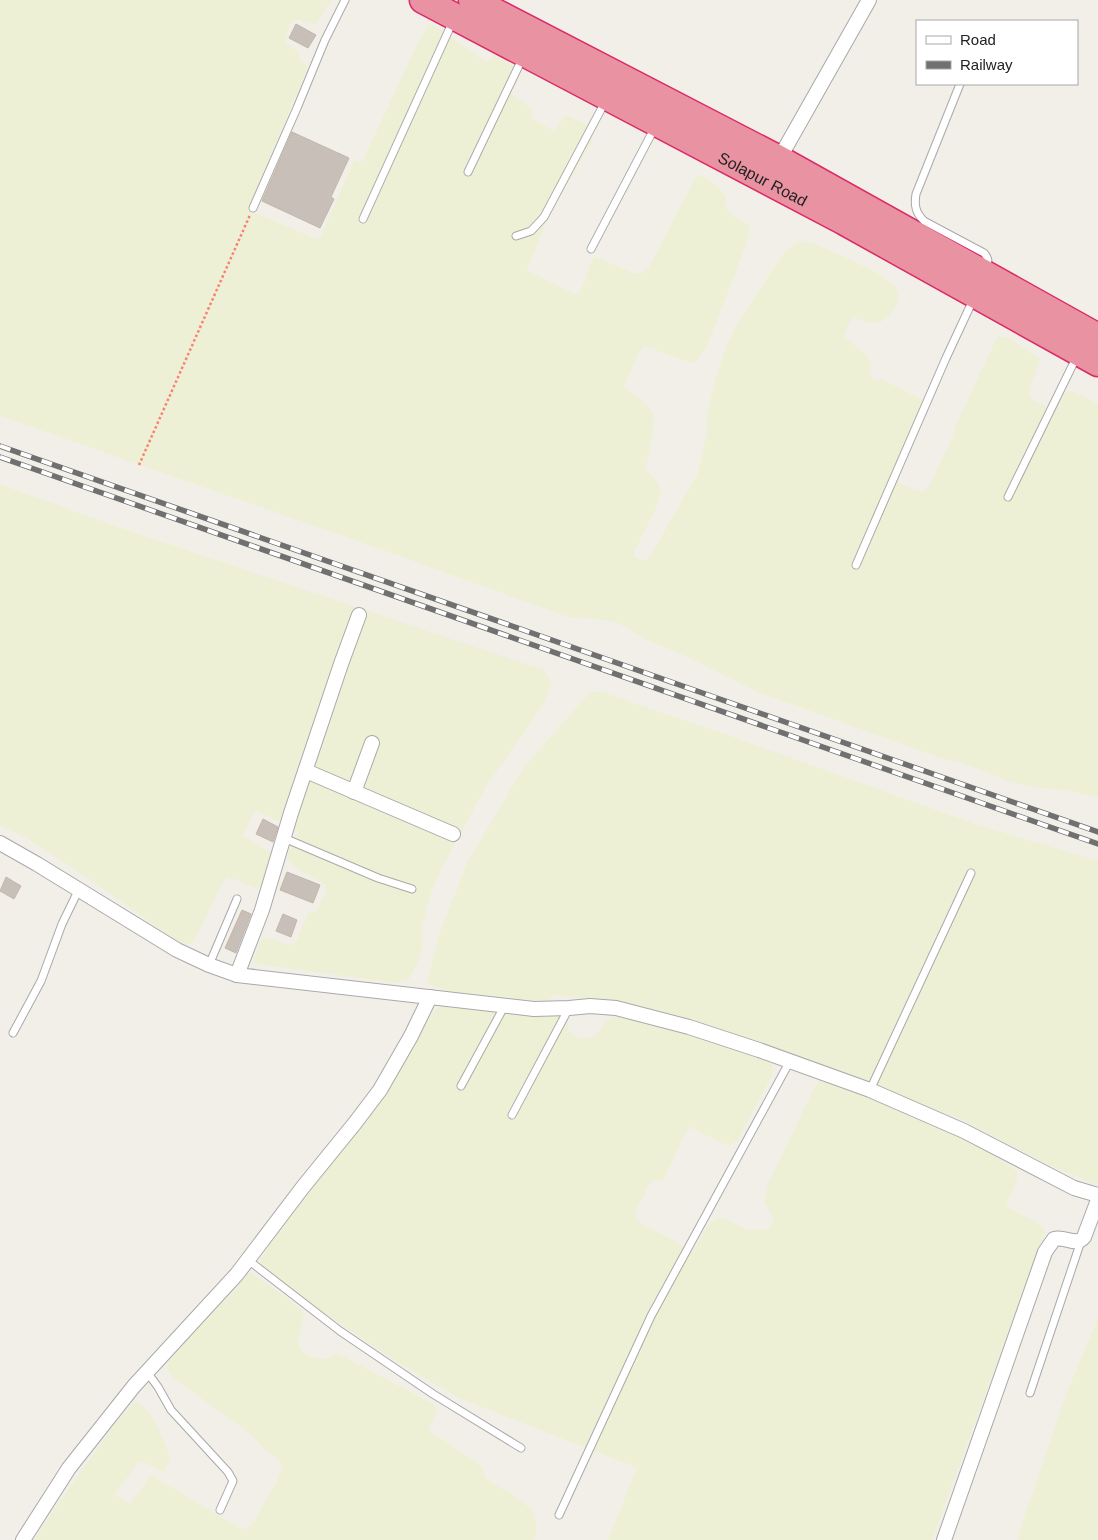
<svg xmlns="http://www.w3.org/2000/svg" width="1098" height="1540" font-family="Helvetica,sans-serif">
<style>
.farmland{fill:#eef0d5}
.building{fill:#c7bfb8;stroke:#c4b6ab}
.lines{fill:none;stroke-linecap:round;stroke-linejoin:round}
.lane-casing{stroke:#a9a9a9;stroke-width:9}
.street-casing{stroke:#a9a9a9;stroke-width:16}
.highway-casing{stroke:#dc2a67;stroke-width:29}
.path{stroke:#fa8072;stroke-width:2.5;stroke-dasharray:2.5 2.5;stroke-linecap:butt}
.lane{stroke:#fff;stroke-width:7}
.street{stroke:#fff;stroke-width:14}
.highway{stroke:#e892a2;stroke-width:26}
.rail-casing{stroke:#707070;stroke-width:5.5}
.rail{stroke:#fff;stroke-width:4;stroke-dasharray:11;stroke-linecap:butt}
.labels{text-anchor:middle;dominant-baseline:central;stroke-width:5;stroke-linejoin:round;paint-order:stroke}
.street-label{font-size:16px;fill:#222;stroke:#fff}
</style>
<rect width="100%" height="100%" fill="#f2efe9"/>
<g class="farmland">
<polygon points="0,0 331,0 315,25 294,19 290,24 285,42 298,51 300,60 308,67 248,210 319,240 354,160 360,162 363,160 417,45 429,24 440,29 486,62 493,54 514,66 508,87 513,96 533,109 532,118 547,127 555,131 563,117 566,115 584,123 590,129 592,142 548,218 527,270 530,272 574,294 579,293 585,281 590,263 596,257 636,274 644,272 649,267 697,175 700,175 718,186 726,197 726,208 730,214 748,224 750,231 746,245 706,349 696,361 691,363 644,346 640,350 624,387 645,403 654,413 653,434 646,468 651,476 656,480 660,486 660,493 657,506 635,550 634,556 641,560 645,560 650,556 698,473 707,432 707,415 715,380 727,344 736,326 780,258 792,245 798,241 814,243 874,271 894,285 898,292 898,303 887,318 881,322 868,323 853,317 849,323 844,337 867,355 871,363 870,374 874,380 877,381 882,379 924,401 892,479 900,484 922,492 928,488 950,443 957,423 995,341 999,337 1009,338 1040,359 1029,391 1033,400 1050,409 1056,409 1067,391 1073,391 1098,404 1098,797 1063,790 1032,787 1011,782 957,761 946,760 758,692 688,657 647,640 618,623 606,620 568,617 366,544 0,416"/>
<polygon points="0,484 118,527 544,670 551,683 544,704 487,785 444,864 432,890 423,924 422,948 417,965 409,979 396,983 256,964 253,961 261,939 271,939 290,945 296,942 308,913 316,911 325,894 325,885 301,871 288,861 288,852 299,831 255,810 243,836 273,854 261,888 254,887 227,877 222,884 194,941 191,944 186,944 174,939 88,878 28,839 0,825"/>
<polygon points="593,692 602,692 731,736 975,824 1098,861 1098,1185 1047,1164 958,1118 867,1083 648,1009 560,995 554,995 547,1002 449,991 429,984 428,979 440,931 468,861 524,767 586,697"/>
<polygon points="445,1005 530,1014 565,1015 568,1017 568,1031 577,1037 582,1039 593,1037 610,1017 634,1018 770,1060 773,1065 772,1076 737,1141 728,1146 690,1127 684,1136 663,1181 655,1180 651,1182 635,1211 636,1219 642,1224 671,1239 693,1252 710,1222 718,1218 725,1219 747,1230 765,1230 770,1228 772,1224 773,1217 764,1201 768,1184 814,1088 819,1081 825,1079 935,1120 967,1138 1017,1171 1017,1180 1006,1206 1039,1224 1043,1227 1045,1232 932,1540 608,1540 637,1468 459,1398 397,1362 320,1310 261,1266 260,1260 288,1213 423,1023 437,1008"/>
<polygon points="253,1274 290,1300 304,1313 298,1344 301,1351 310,1356 321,1359 329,1358 337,1353 433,1404 437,1410 429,1429 430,1431 479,1464 482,1467 486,1479 515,1496 533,1511 537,1525 535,1540 34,1540 53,1511 117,1421 136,1401 149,1412 155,1421 169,1454 170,1462 163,1472 143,1462 138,1463 115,1494 130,1504 151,1475 238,1527 246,1529 254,1521 277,1481 283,1467 276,1458 263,1448 249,1433 172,1377 167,1369 169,1361 186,1340 239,1285 246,1275"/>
<polygon points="1098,1319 1098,1540 1018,1540 1022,1523 1069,1387"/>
</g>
<g class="building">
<polygon points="296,24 316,35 308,48 289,38"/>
<polygon points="292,132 349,158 331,197 334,199 320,228 262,201"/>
<polygon points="263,819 278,827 273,842 256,834"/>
<polygon points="287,872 320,885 313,903 280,890"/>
<polygon points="6,877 21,886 14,899 0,891"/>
<polygon points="242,910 251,914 236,953 225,948"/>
<polygon points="283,914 297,920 291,937 276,931"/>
</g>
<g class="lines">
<defs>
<g id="lane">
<path d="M960,84L916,194C914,206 916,213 924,221L984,253C989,259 989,261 985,268"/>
<polyline points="468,172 523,57"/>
<polyline points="253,208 297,108 325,40 345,0"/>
<polyline points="363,219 453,21"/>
<polyline points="516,236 531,231 544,217 605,102"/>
<polyline points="591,249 655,127"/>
<polyline points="1008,497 1077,356"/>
<polyline points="856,565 946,358 973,300"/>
<polyline points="284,838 378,878 412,889"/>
<polyline points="209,965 237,899"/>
<polyline points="13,1033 41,981 62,924 79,889"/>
<polyline points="461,1086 505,1005"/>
<polyline points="870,1090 971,873"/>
<polyline points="512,1115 569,1008"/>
<polyline points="248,1260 340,1331 433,1394 521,1448"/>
<polyline points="147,1372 158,1387 171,1410 228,1472 233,1481 220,1510"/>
<polyline points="1030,1393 1081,1241"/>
<polyline points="559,1515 651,1316 790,1061"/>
</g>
<g id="street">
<polyline points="779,159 869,0"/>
<polyline points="306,771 453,834"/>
<polyline points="354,792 372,743"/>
<polyline points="0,843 37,864 177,950 209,965 237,975 534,1009 569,1008 590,1006 616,1008 689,1027 759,1050 870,1090 964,1131 1074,1188 1098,1195"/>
<polyline points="237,975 262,910 291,813 341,664 359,615"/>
<polyline points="23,1540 69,1468 134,1386 237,1274 303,1187 355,1123 380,1090 411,1036 430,997"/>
<path d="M944,1540L1045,1252L1054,1239C1066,1236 1076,1247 1084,1237L1098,1200"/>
</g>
<g id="highway">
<path id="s1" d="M423,0L843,221L1098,363"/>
<polyline points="472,0 779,159 1098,337"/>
</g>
</defs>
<use href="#lane" class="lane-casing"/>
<use href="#street" class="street-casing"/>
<use href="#highway" class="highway-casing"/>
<polyline class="path" points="139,465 250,215"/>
<use href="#lane" class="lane"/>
<use href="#street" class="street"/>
<use href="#highway" class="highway"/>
<defs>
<g id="rail">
<polyline points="0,446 1098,832"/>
<polyline points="0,457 1098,844"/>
</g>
</defs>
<use href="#rail" class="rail-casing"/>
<use href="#rail" class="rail"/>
</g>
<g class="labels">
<g class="street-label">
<text stroke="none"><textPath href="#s1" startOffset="384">Solapur Road</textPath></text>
</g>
</g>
<rect x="916" y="20" width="162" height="65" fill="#ffffff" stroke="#a7a7a7"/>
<rect x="926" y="36" width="25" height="8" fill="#ffffff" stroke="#a7a7a7"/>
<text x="960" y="45" font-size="15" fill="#222222">Road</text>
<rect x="926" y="61" width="25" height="8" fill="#707070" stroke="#a7a7a7"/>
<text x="960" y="70" font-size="15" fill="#222222">Railway</text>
</svg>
